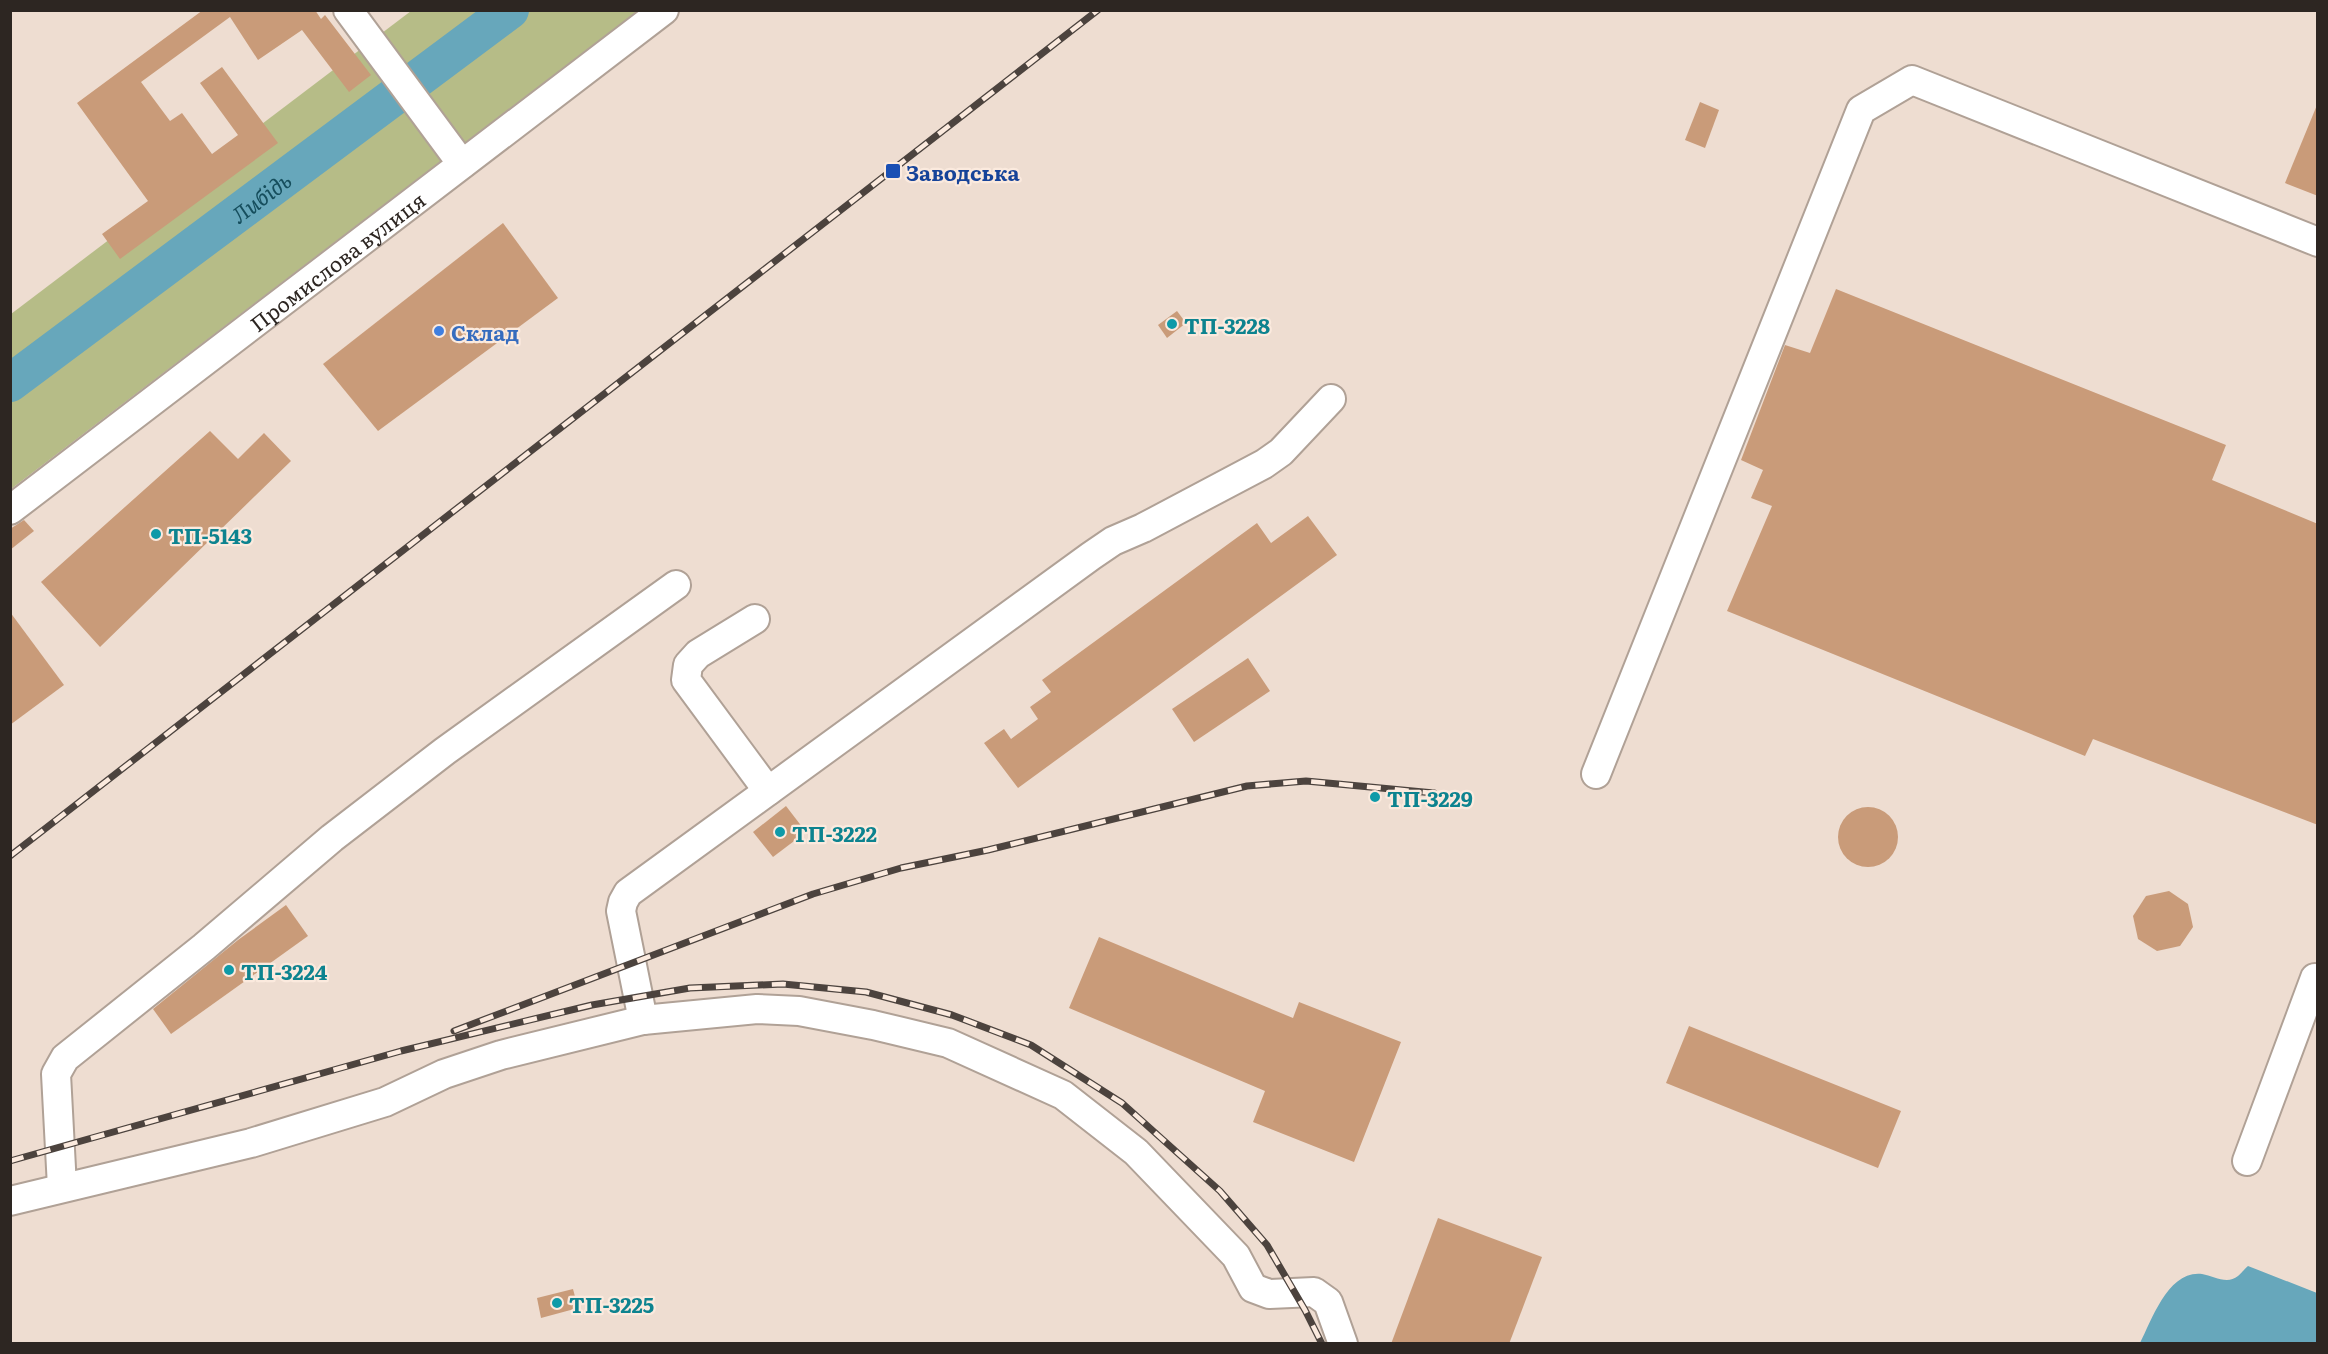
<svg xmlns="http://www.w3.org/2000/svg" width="2328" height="1354" font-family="Literata,serif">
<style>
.green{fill:#b6bc87}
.water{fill:#67a7bb}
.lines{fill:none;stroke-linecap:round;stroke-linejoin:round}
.river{stroke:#67a7bb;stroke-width:38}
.building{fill:#c99b79}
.minor-casing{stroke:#b0a196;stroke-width:32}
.minor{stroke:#fff;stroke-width:28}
.rail-casing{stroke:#4c433e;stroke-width:7}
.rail{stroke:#fbeade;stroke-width:4.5;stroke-dasharray:14;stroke-linecap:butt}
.transit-dot{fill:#1a4fb4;stroke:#fbeade;stroke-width:2}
.culture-dot{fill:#0f9aa8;stroke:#fbeade;stroke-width:2}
.shop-dot{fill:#3f7fe0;stroke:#fbeade;stroke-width:2}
.labels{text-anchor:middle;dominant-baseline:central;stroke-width:4.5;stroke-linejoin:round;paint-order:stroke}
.transit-label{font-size:21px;font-weight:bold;fill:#164399;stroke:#fbeade;text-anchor:start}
.street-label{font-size:21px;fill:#2d2622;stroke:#fbeade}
.culture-label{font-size:21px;font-weight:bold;fill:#0d838f;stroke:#fbeade;text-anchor:start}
.shop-label{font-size:21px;font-weight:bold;fill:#366cbe;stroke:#fbeade;text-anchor:start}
.water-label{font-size:22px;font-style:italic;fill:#164e5d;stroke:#fbeade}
</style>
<rect width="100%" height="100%" fill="#eeddd1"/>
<polygon class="green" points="411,11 638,11 11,489 11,314"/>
<path class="water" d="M2248,1266L2317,1293V1343H2140C2152,1320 2168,1270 2202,1274C2214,1276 2227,1285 2238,1276C2242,1273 2244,1269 2248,1266Z"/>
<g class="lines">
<path class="river" id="s1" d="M10,383L510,10"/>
</g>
<g class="building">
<polygon points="203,10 315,10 321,19 325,15 371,75 349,92 302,30 258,60 230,17 141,82 170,121 182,113 212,154 238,135 200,83 222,67 278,143 120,259 102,234 148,201 77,103"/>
<polygon points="1700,102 1719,110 1705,148 1685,140"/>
<polygon points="2317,105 2318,105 2318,196 2285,183"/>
<polygon points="503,223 558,298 378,431 323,364"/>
<polygon points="1836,289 2226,445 2212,480 2318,524 2318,825 2093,739 2085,756 1727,611 1772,506 1751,498 1763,470 1741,460 1785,345 1810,353"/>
<polygon points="1177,311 1186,323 1167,338 1158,325"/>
<polygon points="210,431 238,459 264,433 291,461 100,647 41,582"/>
<polygon points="1308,516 1337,555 1018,788 984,743 1004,729 1011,739 1038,719 1030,707 1051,692 1042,680 1257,523 1271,543"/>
<polygon points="24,520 34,531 10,550 10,529"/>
<polygon points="10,612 64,685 10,725"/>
<polygon points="1248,658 1270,691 1194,742 1172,709"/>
<polygon points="786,806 806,832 773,857 753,832"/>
<circle cx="1868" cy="837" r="30"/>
<polygon points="2169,891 2188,904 2193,927 2180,946 2157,951 2138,939 2133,916 2146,896"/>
<polygon points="286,905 308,936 171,1034 153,1009 238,940"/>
<polygon points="1099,937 1293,1018 1299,1002 1401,1042 1354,1162 1253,1122 1265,1091 1069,1008"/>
<polygon points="1689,1026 1901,1111 1878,1168 1666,1083"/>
<polygon points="1438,1218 1542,1257 1509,1344 1391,1344"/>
<polygon points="573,1289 578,1308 541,1318 537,1298"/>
</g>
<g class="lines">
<defs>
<g id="minor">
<polyline points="348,10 462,164"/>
<path id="s2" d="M10,510L664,10"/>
<polyline points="755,619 698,654 688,665 686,680 768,791"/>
<polyline points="1596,774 1861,110 1912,80 2318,242"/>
<polyline points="643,1020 621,911 623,902 628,893 1091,556 1113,541 1143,528 1264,464 1281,452 1331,399"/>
<polyline points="2247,1161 2315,978 2318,979"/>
<polyline points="62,1187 56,1074 65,1058 204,947 332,838 445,751 676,585"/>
<polyline points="10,1201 251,1143 385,1102 444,1074 501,1055 643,1020 757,1009 799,1011 873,1025 948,1043 1063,1095 1136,1152 1236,1256 1253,1288 1269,1294 1314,1292 1328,1302 1343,1344"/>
</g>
</defs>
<use href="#minor" class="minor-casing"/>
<use href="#minor" class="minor"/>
<defs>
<g id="rail">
<polyline points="10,856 1098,10"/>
<polyline points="454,1031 813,894 901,868 988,850 1247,786 1306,781 1434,793"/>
<polyline points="10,1161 401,1051 592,1005 690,988 783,984 866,992 952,1015 1031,1045 1122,1103 1220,1191 1267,1245 1305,1310 1322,1344"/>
</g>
</defs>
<use href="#rail" class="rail-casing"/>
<use href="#rail" class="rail"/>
</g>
<rect class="transit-dot" x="885" y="163" width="16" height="16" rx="3"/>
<g class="culture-dot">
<circle cx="1172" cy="324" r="6"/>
<circle cx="156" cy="534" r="6"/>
<circle cx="1375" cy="797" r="6"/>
<circle cx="780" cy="832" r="6"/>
<circle cx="229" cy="970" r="6"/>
<circle cx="557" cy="1303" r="6"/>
</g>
<circle class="shop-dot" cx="439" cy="331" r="6"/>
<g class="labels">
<g class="transit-label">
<text x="906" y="171">Заводська</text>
</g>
<g class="street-label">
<text stroke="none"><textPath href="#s2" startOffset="411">Промислова вулиця</textPath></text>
</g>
<g class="culture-label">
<text x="1184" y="324">ТП-3228</text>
<text x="168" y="534">ТП-5143</text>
<text x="1387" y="797">ТП-3229</text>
<text x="792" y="832">ТП-3222</text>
<text x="241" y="970">ТП-3224</text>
<text x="569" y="1303">ТП-3225</text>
</g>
<g class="shop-label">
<text x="451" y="331">Склад</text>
</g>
<g class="water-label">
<text stroke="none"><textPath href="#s1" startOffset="312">Либідь</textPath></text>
</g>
</g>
<rect width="2328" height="1354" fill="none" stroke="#2d2622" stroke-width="24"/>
</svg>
